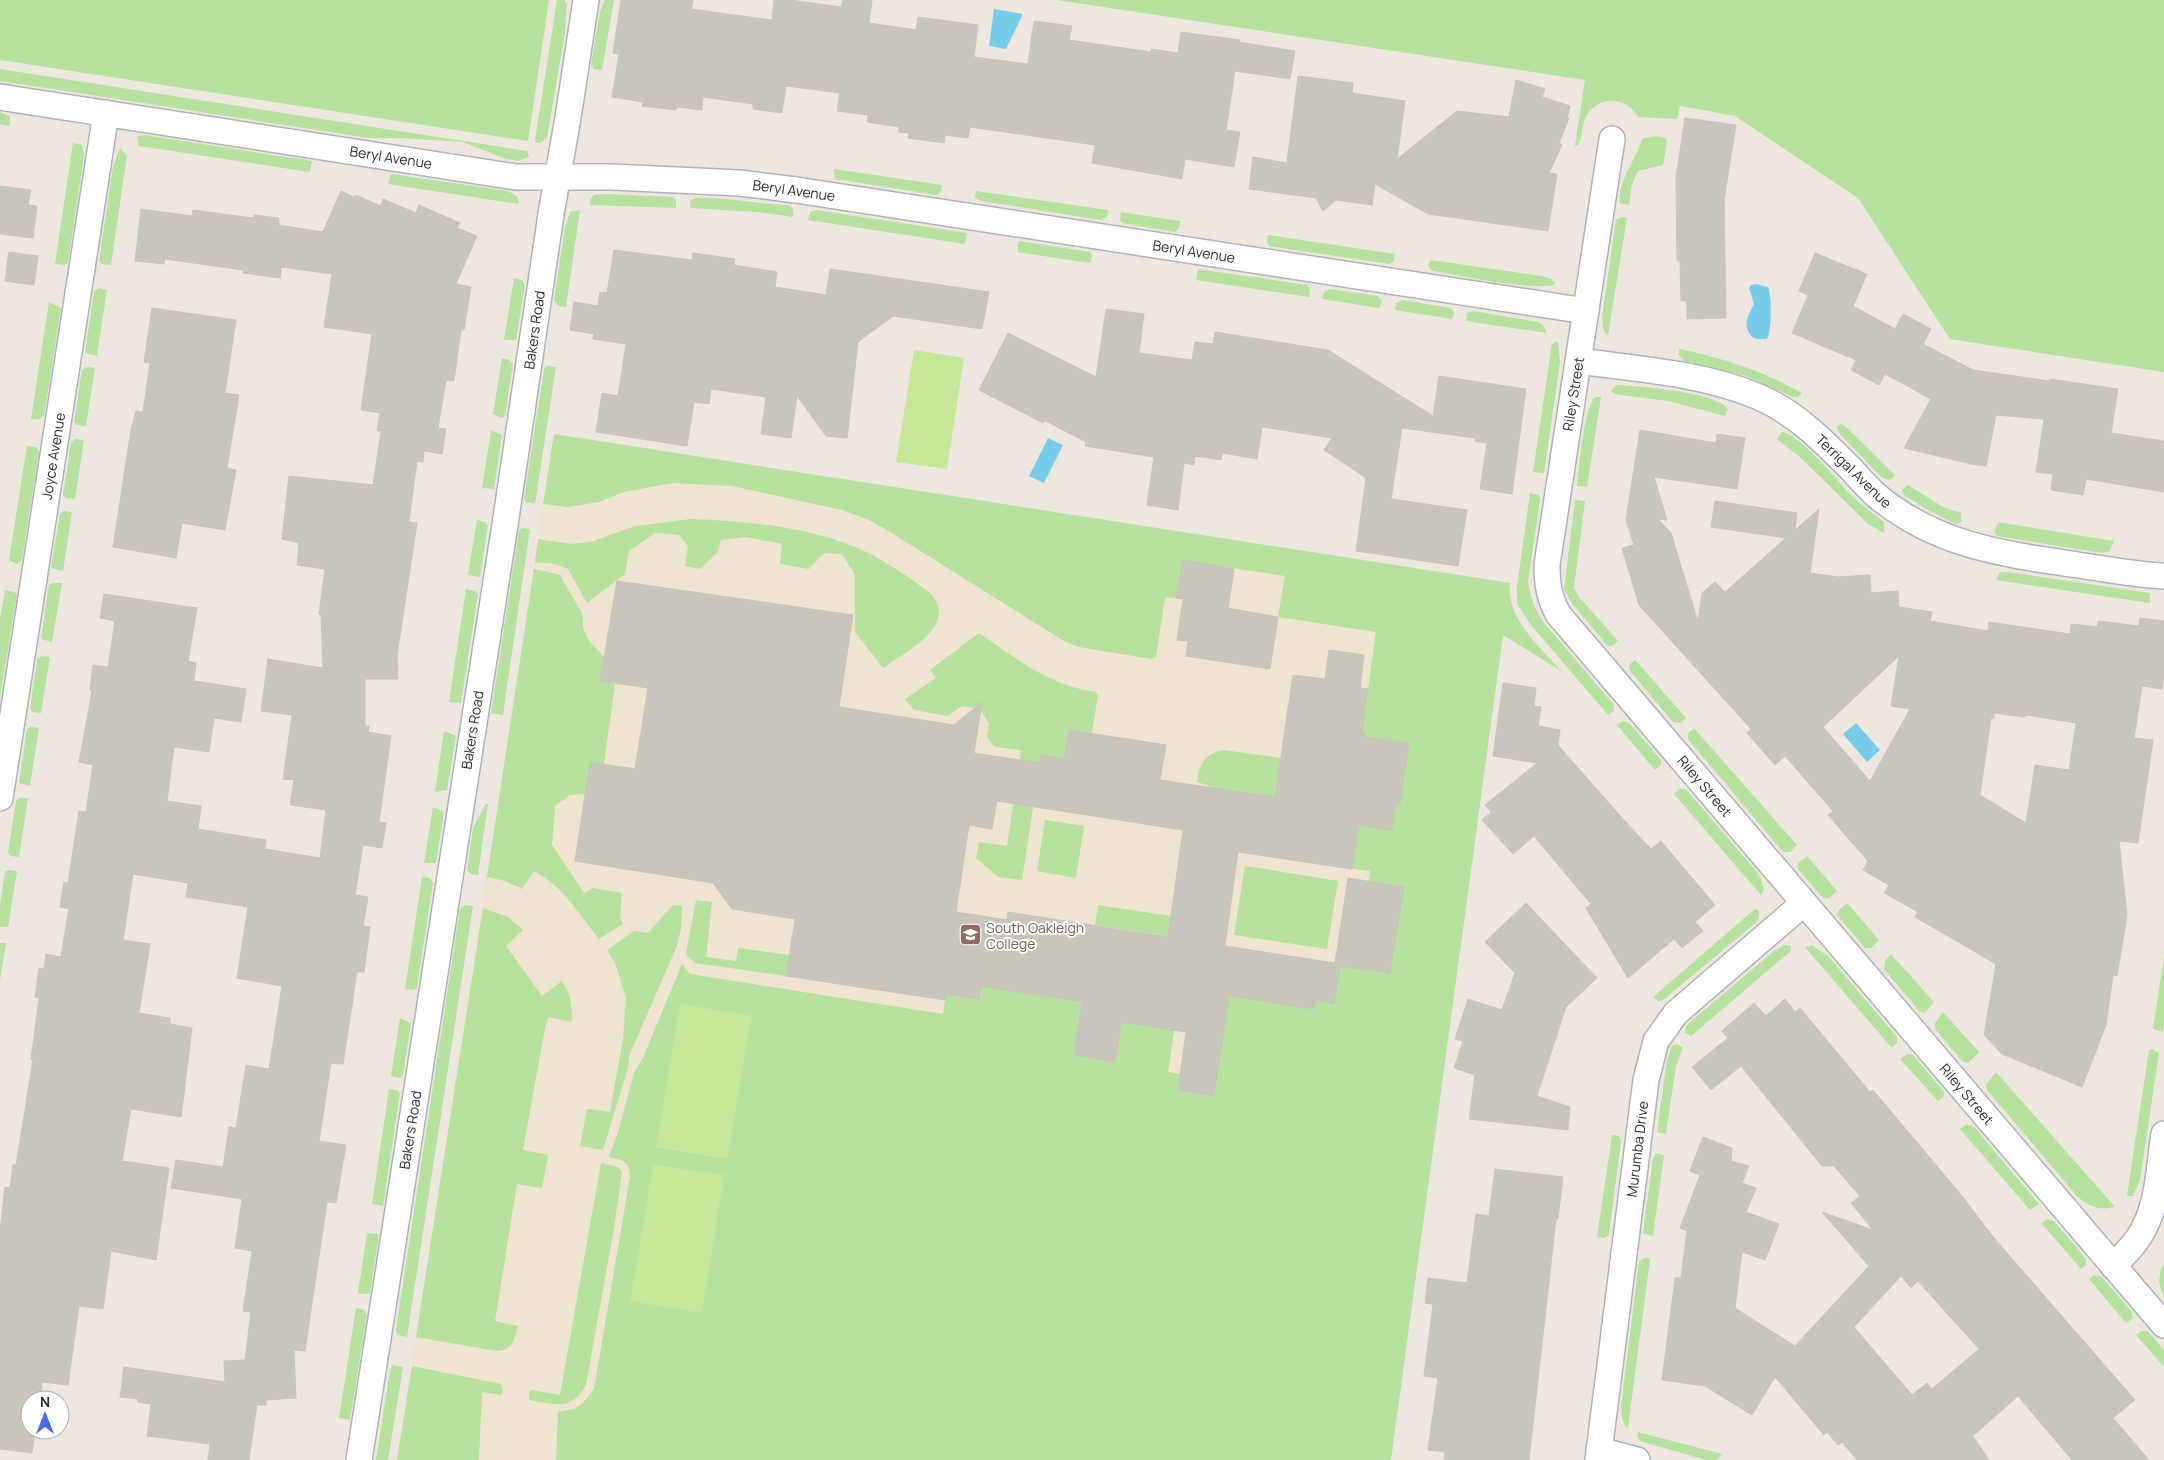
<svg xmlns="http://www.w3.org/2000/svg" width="2164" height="1460" font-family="Manrope,sans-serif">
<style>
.education{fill:#eee4d0}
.green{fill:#b6e19f}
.pitch{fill:#c7e79b}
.water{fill:#78ccea}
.building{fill:#c9c5bd;stroke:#c9c3b9;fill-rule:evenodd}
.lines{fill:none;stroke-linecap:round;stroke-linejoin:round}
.street-casing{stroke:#afb2bc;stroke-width:28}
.street{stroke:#fff;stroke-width:25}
.labels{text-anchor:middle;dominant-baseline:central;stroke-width:4;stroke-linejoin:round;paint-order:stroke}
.street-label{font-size:14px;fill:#2c2c2c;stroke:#fff}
.education-label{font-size:14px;fill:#785e54;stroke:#fff;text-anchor:start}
</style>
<rect width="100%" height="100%" fill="#ede7df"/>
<polygon class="education" points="554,434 1510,583 1391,1460 397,1460"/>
<g class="green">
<polygon points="0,0 549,0 528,141 0,60"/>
<polygon points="557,0 564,0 567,4 565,33 547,137 541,143 536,143 535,140"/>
<polygon points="605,0 614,0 602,70 594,69 591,64 600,12"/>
<path d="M1057,0H2164V372L1950,339L1858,198L1735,116L1680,106L1677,119L1638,117C1627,96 1595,95 1585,119C1581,127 1583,137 1578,145L1575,146L1585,80Z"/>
<polygon points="0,69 527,151 529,157 518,161 506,159 463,142 401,138 369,138 0,81"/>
<polygon points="0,112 10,116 10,126 0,124"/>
<polygon points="144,135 312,161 310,172 139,146 137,136"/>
<path d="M1656,136L1665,138L1667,141L1663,165L1638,171L1632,184L1629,205L1620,203C1617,181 1637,159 1642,139Z"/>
<polygon points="73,143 82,145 84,154 83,164 68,262 65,265 55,264"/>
<polygon points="120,148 127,156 111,265 102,264 99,261 113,166"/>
<polygon points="834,169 942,185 941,192 936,195 835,179"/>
<polygon points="391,174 508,191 517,196 519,204 388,184"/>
<polygon points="976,191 1108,210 1107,217 1101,220 981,201 975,198"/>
<polygon points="604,194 673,197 676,200 676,208 590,205 590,200 594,195"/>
<polygon points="695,198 726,199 790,206 793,210 793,217 758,212 690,208 690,201"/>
<polygon points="580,210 566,307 558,306 554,300 565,227 570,212"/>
<polygon points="816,210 967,233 965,244 808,220 810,212"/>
<polygon points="1121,212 1180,221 1179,228 1175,232 1122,223 1120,220"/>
<path d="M1621,217L1627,218L1608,335C1602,332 1603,324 1602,317L1616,220Z"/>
<polygon points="1268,235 1395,254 1394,261 1389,264 1269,246 1267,242"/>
<polygon points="1019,241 1090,252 1092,256 1090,263 1017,252"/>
<path d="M1431,260L1542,276L1551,279L1555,283L1554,285C1524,290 1465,276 1433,271L1428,266Z"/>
<polygon points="1198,269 1307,285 1310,290 1309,297 1196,280"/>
<polygon points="514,278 522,280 525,285 516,340 504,340"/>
<polygon points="99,288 107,290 97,356 85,353 94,291"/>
<polygon points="1330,289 1378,296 1382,301 1379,308 1322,299 1324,292"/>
<polygon points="1402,300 1451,308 1454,312 1452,319 1395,310 1396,303"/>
<polygon points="49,302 61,308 44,416 39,419 31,419"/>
<polygon points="1474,311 1538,322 1542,324 1547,333 1466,321 1467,313"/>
<polygon points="1555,342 1558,342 1560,362 1544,473 1533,472 1552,344"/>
<path d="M1679,349C1723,358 1763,371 1802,393L1798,397H1793L1746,376L1684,361L1679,355Z"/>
<polygon points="502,358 509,360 513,364 505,416 502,418 493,414"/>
<polygon points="547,366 556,367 535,504 526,502 524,498 544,369"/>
<polygon points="87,367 95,368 86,426 77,425 74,422 82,370"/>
<path d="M1616,385C1637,386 1717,392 1728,409L1725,416L1668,401L1614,394L1611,391Z"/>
<path d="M1595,397H1601L1587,487L1577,486C1579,468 1584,407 1595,397Z"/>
<polygon points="1840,424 1844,425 1895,475 1890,480 1882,478 1838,432 1837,427"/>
<polygon points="491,430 502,435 494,489 482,488"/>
<path d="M1782,432C1797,432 1837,480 1848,492C1859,503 1872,513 1884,522V533L1868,524L1801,458L1777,439Z"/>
<path d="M554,434L1510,583C1506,619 1539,645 1561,671L1503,635L1391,1460H556L558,1412L574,1409L583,1403L594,1389L630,1177C630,1161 623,1160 609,1157L618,1133L634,1073L643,1058L682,964L690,974L943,1014L946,994L978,999L984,964L1082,1001L1074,1055L1115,1062L1121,1022L1160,1028L1173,937L1095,925L1098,905L1191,919L1168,1072L1180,1074L1178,1090L1213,1096L1183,1056L1185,1042L1221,1047L1227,1012L1193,984L1314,1009L1315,1000L1334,1003L1340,966L1390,973L1404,887L1369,881L1370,871L1352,869L1358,832L1355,825L1392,829L1395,803H1400L1409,743L1366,737V732L1362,731L1376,632L1278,617L1285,576L1183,561L1176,598L1165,597L1156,657L1152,659L1079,647L1064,641L887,530L867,519L842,510L732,486L672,483L624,492L599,502L568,507L543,504Z"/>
<polygon points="75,439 84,440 75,499 66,498 63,495 71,443"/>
<polygon points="27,446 36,447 39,451 22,560 17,564 9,560"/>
<path d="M1908,485L1943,507L1961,513V522L1957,524C1938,516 1920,506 1903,494L1902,490Z"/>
<path d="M1530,493L1539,495L1540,500L1528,581C1530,597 1535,611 1545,624L1614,705V711L1608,715L1531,625L1517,604V587Z"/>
<polygon points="1575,500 1585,501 1574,588 1578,596 1618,641 1613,645 1608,646 1571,602 1564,589"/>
<polygon points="64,511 72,512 63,571 51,568 60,513"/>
<path d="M691,519C745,521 802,526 853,546C880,557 908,576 931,594C959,626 905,652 883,668L855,632V575L842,554L824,553L809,569L780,564L782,544L746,537L721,540L718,552L700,569L685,566L688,546L679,535L655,533L629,551L625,574L587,603L568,569L556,564L535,562L538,539L571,544L590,542L636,526Z"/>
<polygon points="477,520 485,522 488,526 480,577 468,575"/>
<polygon points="1998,523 2003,523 2114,541 2110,551 2102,553 1997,536 1994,531"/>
<polygon points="522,528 530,529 503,715 491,713 519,530"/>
<path d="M534,569L560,575L583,615V628L590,642L604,657L600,681L615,684L604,764L590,763L585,794L570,795L555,806L552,845L584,893L593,888L622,893L620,917L623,924L599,939C580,915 562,885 534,871L522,889L505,881L487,877Z"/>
<polygon points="2000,572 2008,572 2150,593 2150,603 1996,580"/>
<polygon points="53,583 62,583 52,642 41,639 49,585"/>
<polygon points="466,589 475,591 478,594 461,703 449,702"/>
<polygon points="5,590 14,592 17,594 0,698 0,619"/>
<path d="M979,633C1019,660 1046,684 1095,692L1098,694L1092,733L1069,730L1064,759L1041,755L1022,880L998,877L976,858L979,842L1007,846L1021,750L995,747L987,738L989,723L980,709L962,706L948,716L914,710L905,699L936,678L930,670Z"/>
<polygon points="41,656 50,657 41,713 33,712 30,709 37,660"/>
<polygon points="1635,660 1686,718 1680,723 1673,722 1630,671 1629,665"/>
<polygon points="1623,721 1629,723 1661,760 1661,765 1655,770 1617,725"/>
<polygon points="31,727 39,728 30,786 19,783 27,729"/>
<polygon points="1694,728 1797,845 1790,852 1783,852 1688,739 1688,733"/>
<polygon points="444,731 456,736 447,790 435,792"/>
<path d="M1223,750L1281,758L1274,807L1197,782C1199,764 1205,753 1223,750Z"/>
<polygon points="1680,789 1686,789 1756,871 1761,879 1764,890 1761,895 1674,794"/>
<polygon points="20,798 28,798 19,857 11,856 8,853 16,801"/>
<polygon points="486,804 488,804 478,875 470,874 467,870 473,828"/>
<polygon points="433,807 444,812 436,863 424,863"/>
<polygon points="1045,820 1084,826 1076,878 1037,871"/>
<polygon points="1807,856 1837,891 1829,898 1823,898 1798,869 1798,863"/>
<polygon points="1245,866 1338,881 1327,949 1234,935"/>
<polygon points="9,870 17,871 8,927 0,927 0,905 5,872"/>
<polygon points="422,877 430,878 433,883 417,988 413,990 405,989"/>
<polygon points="696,900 712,902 706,957 736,961 738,948 790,955 786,976 695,963 686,954"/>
<polygon points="1847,903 1879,940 1871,948 1865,948 1837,915 1839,910"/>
<polygon points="465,905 473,906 407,1337 398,1335 396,1329 460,909"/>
<polygon points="673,905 682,906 681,929 676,948 629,1056 628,1068 603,1150 580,1146 587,1109 610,1112 623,1039 626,997 615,963 607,950 634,931 648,933"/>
<path d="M483,908L508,917L523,930L506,946L542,996L562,981C571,995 572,1005 572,1022L548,1017L545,1028L523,1150L548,1155L542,1188L517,1184L495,1321L518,1326C514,1341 513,1350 496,1351L416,1337Z"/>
<polygon points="1755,909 1759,911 1759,918 1754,924 1663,1000 1658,1001 1654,997 1661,990"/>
<polygon points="0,943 6,943 0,980"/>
<polygon points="1785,945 1791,946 1791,951 1691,1036 1685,1033 1687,1025 1774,951"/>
<polygon points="1812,945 1829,957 1897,1037 1897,1043 1892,1048 1805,947"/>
<polygon points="1891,954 1934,1002 1925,1013 1920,1012 1884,969 1885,961"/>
<polygon points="2164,957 2164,1024 2163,1032 2153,1029"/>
<polygon points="1943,1012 1979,1052 1968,1063 1963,1062 1935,1029 1935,1023"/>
<polygon points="400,1018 411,1023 403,1075 400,1078 391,1076"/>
<polygon points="1677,1044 1683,1048 1676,1066 1666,1134 1657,1132 1667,1060 1672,1046"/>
<polygon points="2152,1049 2159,1053 2140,1180 2133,1196 2127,1196 2149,1050"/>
<polygon points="1907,1054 1913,1055 1944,1092 1944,1097 1938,1101 1900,1059"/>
<path d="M1996,1072L2115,1207C2099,1211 2088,1206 2077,1196L1987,1090L1986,1085Z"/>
<polygon points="389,1089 397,1090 400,1094 383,1206 372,1204"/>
<polygon points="1966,1125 1973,1126 2039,1204 2030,1210 1960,1129"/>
<polygon points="1612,1135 1619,1136 1621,1141 1609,1235 1605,1238 1597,1237"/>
<polygon points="1657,1153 1664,1155 1653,1236 1643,1233 1653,1158"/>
<path d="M601,1163L618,1167L622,1172L614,1228L586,1385C571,1412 554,1404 529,1400V1393L532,1390L560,1395Z"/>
<polygon points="2047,1219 2054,1221 2086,1259 2086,1265 2081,1269 2042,1224"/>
<polygon points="367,1233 379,1234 370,1293 367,1294 358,1293"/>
<polygon points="1644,1258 1650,1259 1628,1428 1625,1426 1622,1419 1621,1406 1639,1262"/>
<polygon points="2164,1265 2164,1298 2159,1282 2161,1267"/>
<polygon points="2094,1275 2102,1277 2132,1312 2132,1319 2126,1323 2089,1279"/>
<polygon points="356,1308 364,1310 367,1315 350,1420 339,1418"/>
<polygon points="2141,1331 2148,1331 2164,1350 2164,1367 2136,1335"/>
<polygon points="393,1365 403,1367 388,1460 376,1460 390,1370"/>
<polygon points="412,1366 501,1384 503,1391 501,1395 482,1392 479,1460 397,1460"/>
<polygon points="1638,1432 1722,1454 1717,1460 1706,1460 1640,1441 1637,1436"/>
</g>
<g class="pitch">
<polygon points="914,350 964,358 947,469 896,462"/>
<polygon points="680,1004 752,1016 727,1159 656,1147"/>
<polygon points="653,1164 724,1175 702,1313 630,1301"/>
</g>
<g class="water">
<polygon points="994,9 1023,14 1006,49 989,46"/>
<path d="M1756,284L1768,287C1772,295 1772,332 1767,339H1757L1752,337C1742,325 1748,316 1754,304L1749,288L1751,285Z"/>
<polygon points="1048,438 1063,445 1044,483 1029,476"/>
<polygon points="1856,723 1880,750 1867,762 1843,734"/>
</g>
<g class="building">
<polygon points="621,0 693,0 691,9 772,20 774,0 791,0 841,7 843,0 872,0 869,23 916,30 918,17 978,25 974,57 1028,64 1034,21 1072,26 1069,40 1151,52 1151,49 1178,53 1181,32 1240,40 1239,42 1295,51 1290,79 1235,71 1226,130 1240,132 1234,167 1185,159 1182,179 1092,163 1095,145 970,127 968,138 945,135 944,143 908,138 909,133 899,132 899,127 867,122 868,115 837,111 840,93 786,86 782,113 753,109 753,104 703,97 702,110 677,107 676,110 642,106 643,102 612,97 619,54 613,53"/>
<polygon points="1298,76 1353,83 1352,93 1405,101 1397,159 1457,111 1509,117 1516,80 1545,89 1542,97 1570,106 1567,118 1569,118 1559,143 1562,145 1549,173 1557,174 1548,231 1428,214 1375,184 1372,205 1336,200 1323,211 1316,198 1249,189 1253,157 1287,163"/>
<polygon points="1685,118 1736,125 1724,200 1726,318 1687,319 1687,301 1681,301 1680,261 1677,261 1676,178"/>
<polygon points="0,186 31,190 28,205 37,206 33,238 0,234"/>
<polygon points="341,191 354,197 356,195 381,206 383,199 416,213 419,205 460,223 457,228 477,236 456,284 471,287 464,330 461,330 454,381 446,380 438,428 446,429 442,454 424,451 423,462 417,461 409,522 417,523 397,656 398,679 365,679 365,726 369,726 368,732 391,736 379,822 386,823 382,848 363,845 355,895 368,897 363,926 370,927 364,972 357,972 343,1064 331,1063 319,1141 346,1145 336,1203 327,1202 305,1351 294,1350 296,1398 266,1400 266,1405 257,1405 249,1460 208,1460 210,1444 147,1436 151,1404 138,1402 138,1399 120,1397 124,1367 225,1382 224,1361 245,1360 251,1312 243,1311 252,1251 235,1248 242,1199 171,1188 176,1160 223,1167 229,1127 236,1128 246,1065 269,1069 282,986 237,978 248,907 186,897 188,883 133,874 123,940 150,944 139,1013 170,1018 170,1024 192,1028 181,1117 131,1109 122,1161 169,1168 156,1260 111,1251 103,1309 79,1306 68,1385 42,1382 40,1400 30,1400 30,1430 35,1430 32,1453 0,1449 0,1230 5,1187 10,1188 13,1165 16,1165 33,1060 31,1059 39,998 35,997 39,968 44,969 46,954 61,957 69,909 60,907 64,882 68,883 79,811 86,812 93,765 79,762 92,691 90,690 93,665 108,667 115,621 100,618 104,594 197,608 188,661 196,663 194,681 246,689 241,722 214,718 209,752 174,747 167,801 201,806 198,829 266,840 265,849 320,858 326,810 290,805 294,780 283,779 292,715 261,711 268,659 323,668 321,615 319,614 325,569 297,565 299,543 282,539 289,476 373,485 381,431 377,431 380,413 361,410 372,334 324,327 332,274 281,267 280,278 243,273 243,270 165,259 164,264 135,261 141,209 192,216 193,210 253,218 254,215 279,218 279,225 323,232"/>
<polygon points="614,250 692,260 693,253 735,259 734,265 777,272 775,287 826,295 830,269 989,292 982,329 893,316 858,342 847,438 826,436 797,396 791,438 761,434 766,397 711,389 709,404 694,402 687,446 596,432 602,393 618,396 626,344 593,339 594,334 570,330 574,302 598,306 600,292 607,293"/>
<polygon points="9,252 38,256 34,285 5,281"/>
<polygon points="1815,253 1867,274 1853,306 1895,329 1903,314 1931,329 1923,344 1973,370 2050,381 2050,379 2118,389 2111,433 2164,441 2164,492 2086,479 2083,495 2051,490 2053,474 2036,472 2044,419 1996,415 1986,466 1971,464 1904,448 1931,399 1885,374 1879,385 1851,370 1856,360 1792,333 1808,295 1799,291"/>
<polygon points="152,308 236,320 225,393 239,395 227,468 236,470 225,530 182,523 176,558 113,547 131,430 136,411 143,412 150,363 144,362"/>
<polygon points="1106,309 1144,314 1139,353 1192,360 1195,342 1213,344 1215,332 1328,350 1433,416 1439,376 1526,389 1512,494 1480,489 1487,443 1475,441 1475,438 1402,428 1391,499 1467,510 1458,566 1356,551 1366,478 1324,450 1332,438 1262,427 1257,459 1222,453 1221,460 1195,456 1194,465 1184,463 1178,510 1147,505 1154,457 1085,446 1086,442 1044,420 1043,423 979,390 1008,333 1096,377"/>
<path d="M1640,430L1716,443L1717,434L1745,438L1737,489L1654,477L1667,520L1658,519L1671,533L1698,622L1702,593L1715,582L1725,592L1786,538L1711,527L1715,501L1797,513L1795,530L1819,509L1810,573L1838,577L1870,575L1871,593L1898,591L1899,607L1932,612L1930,621L1988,631L1989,622L2070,634L2071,624L2097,627L2098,621L2139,626L2140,618L2164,621V672L2162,689L2142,686L2134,738L2153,740L2138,843L2119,841L2127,915L2117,976L2113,975L2106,1025L2082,1087L2002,1054L1984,1035L1996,964L1915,917L1918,912L1884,893L1889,885L1863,870L1868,861L1828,815L1833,811L1785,756L1775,765L1747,733L1751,729L1639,605L1622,548L1634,545L1626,520ZM1899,656L1891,706L1910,709L1870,781L1823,727ZM1994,713L2025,717L2026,715L2076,723L2069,770L2035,765L2026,823L1980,795L1991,718H1994Z"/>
<polygon points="1183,560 1234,569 1228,608 1278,617 1270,669 1186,656 1188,641 1177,640 1183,599 1176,598"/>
<path d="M617,581L853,615L839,707L954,725L982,702L974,753L1040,763L1041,755L1064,759L1069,730L1166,745L1160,780L1275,797L1293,675L1325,679L1329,650L1364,655L1360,688L1368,689L1362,731L1366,732V737L1409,743L1400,804L1395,803L1392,830L1359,825L1352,869L1238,852L1225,946L1335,963L1348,878L1404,887L1390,973L1340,966L1334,1004L1315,1000L1314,1009L1229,996L1214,1096L1178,1090L1186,1032L1121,1022L1115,1062L1074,1055L1082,1002L981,986L979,999L946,994L945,1000L786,976L795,919L732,909L713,883L575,861L590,762L635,769L648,688L600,681ZM997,801L1183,830L1168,937L1008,912L1007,920L956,912L969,825L992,829Z"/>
<polygon points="1503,683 1536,688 1534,706 1541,707 1538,726 1560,730 1558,745 1623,819 1651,849 1661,841 1715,905 1695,922 1703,931 1682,948 1674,939 1628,978 1586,908 1591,904 1534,836 1513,854 1482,820 1491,812 1485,805 1537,763 1493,756"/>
<polygon points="1526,903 1597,978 1566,1007 1537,1096 1570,1107 1568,1130 1469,1119 1475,1075 1454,1068 1463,1041 1455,1039 1468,999 1502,1010 1515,973 1485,942"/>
<path d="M1785,999L1795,1012L1800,1008L1870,1092L1873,1090L1962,1196L1994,1238L2135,1400L2113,1418L2149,1460H2072L2018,1396L1973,1436L1989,1460H1857L1842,1442L1838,1445L1827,1432L1824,1435L1775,1377L1752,1415L1705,1386L1662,1380L1675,1278H1681L1687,1231L1680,1228L1700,1175L1690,1171L1703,1137L1732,1148L1731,1161L1749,1166L1742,1183L1756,1188L1746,1212L1779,1224L1765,1260L1742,1252L1735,1308L1795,1346L1869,1266L1822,1212L1873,1230L1851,1203L1860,1196L1834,1166H1822L1741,1066L1711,1090L1692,1067L1728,1038L1722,1031L1754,1003L1766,1016ZM1901,1276L1911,1288L1918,1281L1979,1349L1932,1389L1927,1383L1912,1395L1854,1327Z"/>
<polygon points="1495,1169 1563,1177 1558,1219 1556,1219 1529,1460 1444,1460 1445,1452 1428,1450 1438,1378 1424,1376 1433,1304 1425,1303 1428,1278 1467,1283 1476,1214 1489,1216"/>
</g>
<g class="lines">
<defs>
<g id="street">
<polyline points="0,97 516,177 612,177 740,183 796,190 1586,311"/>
<path d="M1612,139L1547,565C1547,584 1549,597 1558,614L2164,1325"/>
<path d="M1578,361C1638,369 1703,373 1759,397C1796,413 1823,441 1851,469C1859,478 1868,488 1877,496C1937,546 2004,554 2078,565C2106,569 2135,575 2164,576"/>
<polyline points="0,798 106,113"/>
<path d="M2113,1266C2125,1254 2138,1242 2145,1226C2159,1199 2159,1164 2164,1134"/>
<polyline points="1599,1450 1637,1460"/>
<polyline points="359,1460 506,518 552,208 568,118 586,0"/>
<polyline points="1598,1460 1646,1080 1656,1041 1676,1013 1804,903"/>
</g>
</defs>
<use href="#street" class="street-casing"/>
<use href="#street" class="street"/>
</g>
<defs>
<symbol id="school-square" viewBox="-11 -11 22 22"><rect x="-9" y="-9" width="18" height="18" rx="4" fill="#8d6e63" stroke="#fff"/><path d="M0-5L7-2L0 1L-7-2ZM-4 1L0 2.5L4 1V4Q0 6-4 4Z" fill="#fff"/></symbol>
</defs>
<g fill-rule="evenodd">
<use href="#school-square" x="958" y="922" width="25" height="25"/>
</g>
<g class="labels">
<g class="street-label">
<text transform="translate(391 157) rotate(9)">Beryl Avenue</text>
<text transform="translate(794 190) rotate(8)">Beryl Avenue</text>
<text transform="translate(1194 251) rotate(9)">Beryl Avenue</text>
<text transform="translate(534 330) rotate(-82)">Bakers Road</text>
<text transform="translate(1573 394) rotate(-81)">Riley Street</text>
<text transform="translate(53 456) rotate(-81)">Joyce Avenue</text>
<text transform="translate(1854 471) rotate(44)">Terrigal Avenue</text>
<text transform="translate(472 730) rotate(-81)">Bakers Road</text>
<text transform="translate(1705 786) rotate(50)">Riley Street</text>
<text transform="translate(1967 1094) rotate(50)">Riley Street</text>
<text transform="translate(410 1130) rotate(-81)">Bakers Road</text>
<text transform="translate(1637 1149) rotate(-83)">Murumba Drive</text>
</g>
<g class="education-label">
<text x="986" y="927">South Oakleigh<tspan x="986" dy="16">College</tspan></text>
</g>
</g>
<g transform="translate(45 1415)"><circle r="24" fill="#ffffff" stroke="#ababab"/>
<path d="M0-4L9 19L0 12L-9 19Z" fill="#4768f2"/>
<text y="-8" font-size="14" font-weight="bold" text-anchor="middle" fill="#2c2c2c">N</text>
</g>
</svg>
